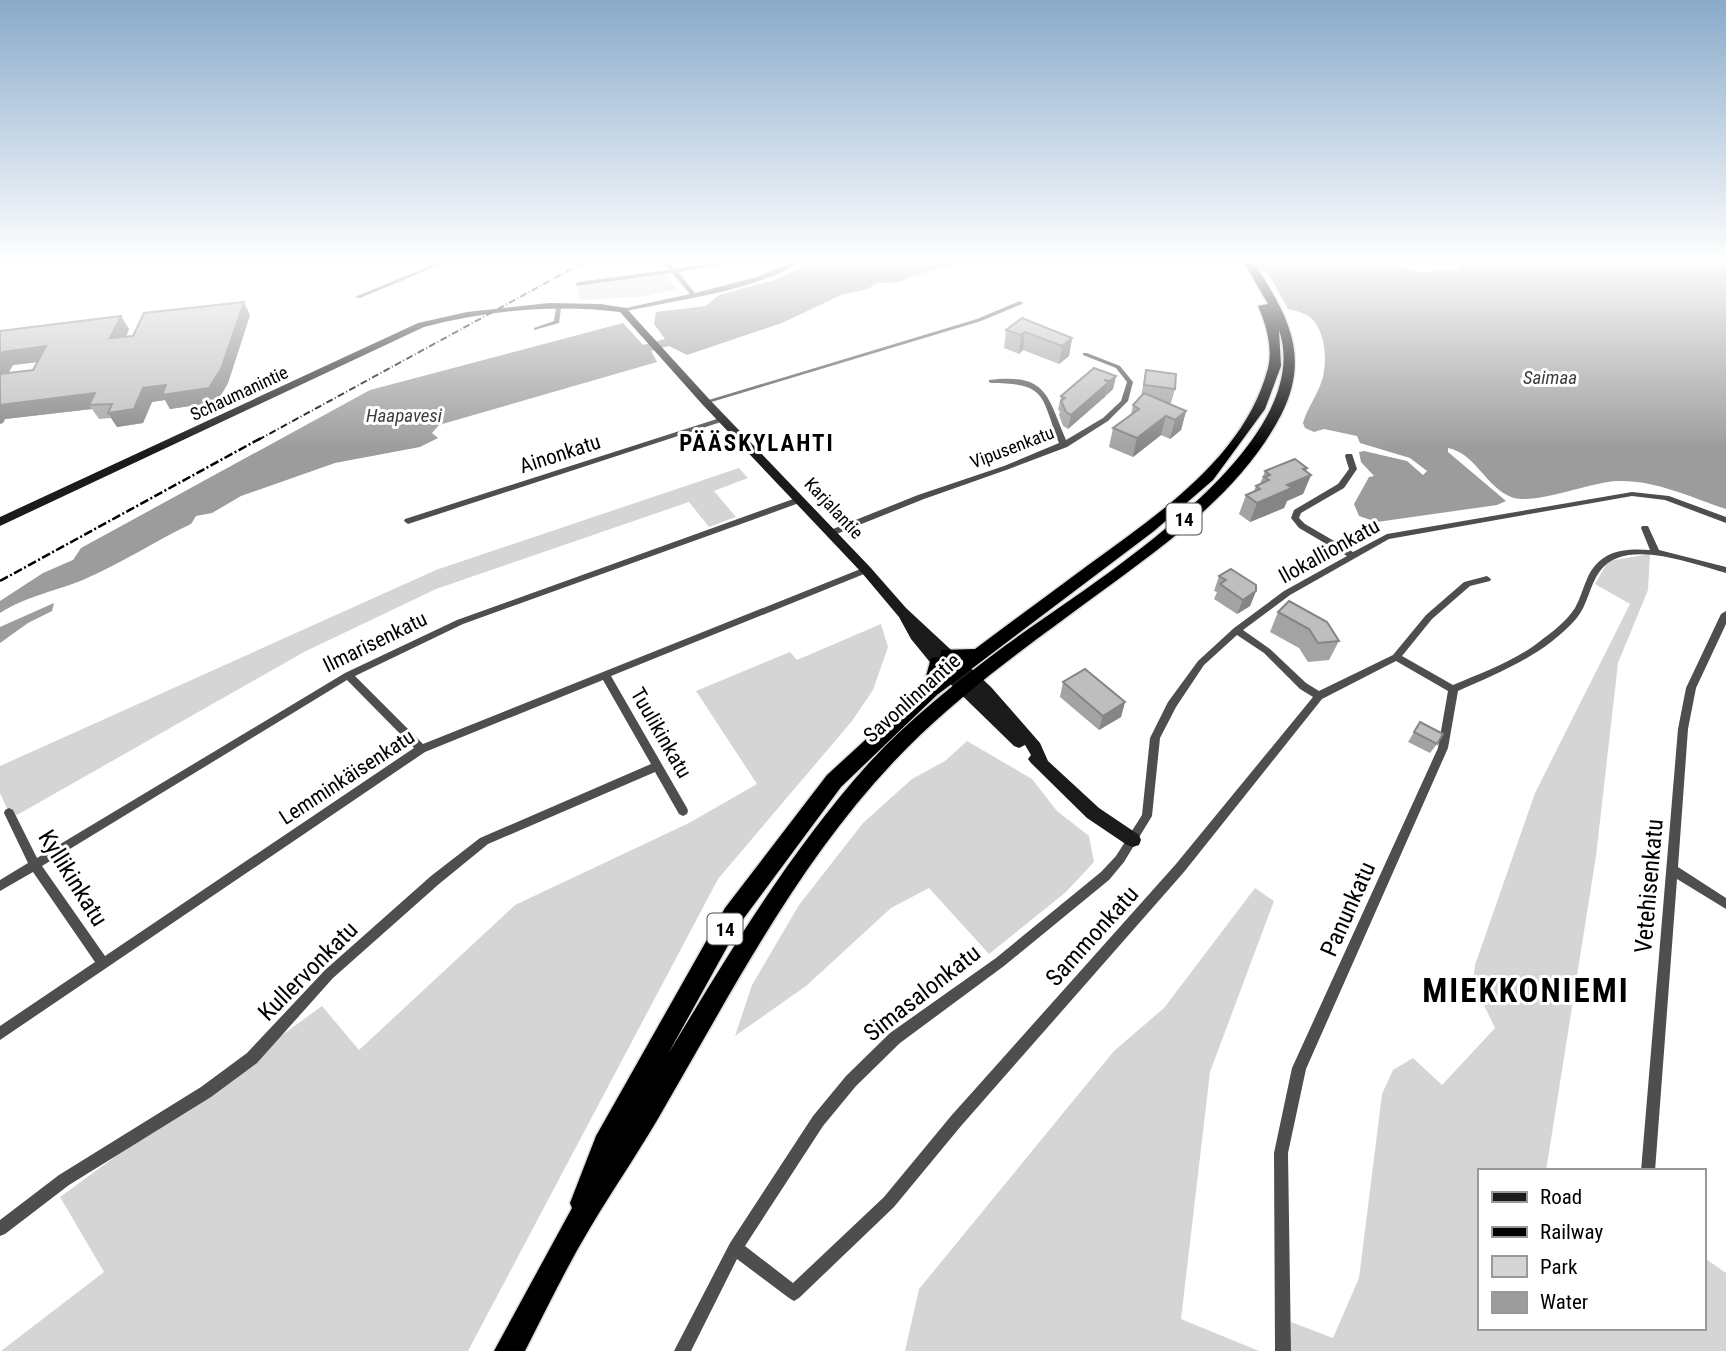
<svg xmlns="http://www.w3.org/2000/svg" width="1726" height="1351" font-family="'Roboto Condensed',sans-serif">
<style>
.green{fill:#d5d5d5}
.water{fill:#9c9c9c}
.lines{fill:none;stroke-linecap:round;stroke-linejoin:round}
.highway-casing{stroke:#dbdbdb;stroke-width:3}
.street{fill:#4e4e4e;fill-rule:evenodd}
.secondary{fill:#1b1b1b;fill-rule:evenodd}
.highway{fill:#000;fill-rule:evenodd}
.rail-far1{stroke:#000;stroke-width:2;stroke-dasharray:7 2.5 1 2.5;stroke-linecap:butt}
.rail{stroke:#000;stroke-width:2.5;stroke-dasharray:9 2.5 2 2.5;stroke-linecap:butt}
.wall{fill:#a3a3a3;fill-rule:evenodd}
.shaded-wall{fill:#858585}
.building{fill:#bebebe;stroke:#858585;stroke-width:2}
.labels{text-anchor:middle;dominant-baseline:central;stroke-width:6;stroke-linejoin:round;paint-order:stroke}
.far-street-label{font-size:18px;fill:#000;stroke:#fff}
.far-water-label{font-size:19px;font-style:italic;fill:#3d3d3d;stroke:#fff}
.shield{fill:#fff;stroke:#4c4c4c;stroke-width:2}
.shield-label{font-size:19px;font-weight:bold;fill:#000}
.street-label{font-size:21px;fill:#000;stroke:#fff}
.far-district-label{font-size:23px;font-weight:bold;letter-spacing:2px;fill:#000;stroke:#fff}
.near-street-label{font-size:24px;fill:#000;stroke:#fff}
.near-district-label{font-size:33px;font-weight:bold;letter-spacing:2px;fill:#000;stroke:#fff}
</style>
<rect width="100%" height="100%" fill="#fff"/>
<g class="green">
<polygon points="666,274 676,289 647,296 581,300 577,287"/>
<polygon points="739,468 748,478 714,491 736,517 709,527 689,502 436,589 304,652 17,815 9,813 0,793 0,766 436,570"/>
<polygon points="1650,554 1648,590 1618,663 1596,856 1546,1171 1479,1171 1479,1328 1703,1328 1703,1257 1726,1273 1726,1351 1291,1351 1291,1322 1333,1338 1359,1278 1382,1094 1393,1070 1413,1058 1442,1085 1495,1028 1473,983 1475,965 1535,793 1630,604 1595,584 1608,561"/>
<polygon points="881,624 888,647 873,690 852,721 718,879 468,1351 1,1351 104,1272 60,1197 322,1006 359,1050 515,905 689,823 757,784 696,691 790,652 797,660"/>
<polygon points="967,741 1032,779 1057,811 1089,836 1094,862 1066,892 989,954 929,888 891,908 806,986 735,1036 752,985 799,905 863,823 912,779 945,761"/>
<polygon points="1255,888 1274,901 1210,1072 1181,1319 1259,1351 905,1351 919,1289 1114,1051 1164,1008"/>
</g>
<g class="water">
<path d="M815,261H968L912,276L900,282L877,283L868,289L841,295L782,323L687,355L669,346L651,351L657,362L439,425L432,433L438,438L420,447L335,463L241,496L212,513L196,516L191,524C155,541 122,563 85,579C57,591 26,596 0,613V601L43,573L73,560L81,548L370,390L623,323L643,345L665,339L654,324L656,312L706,306L719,295L774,280Z"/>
<path d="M1238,261H1386C1395,263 1404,269 1413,271C1429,274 1442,269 1458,269L1459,261H1726V509C1689,497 1657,480 1617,481C1590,482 1534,506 1511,497C1486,487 1475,453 1448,448V452L1506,501L1497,505L1377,522L1359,516L1354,504L1369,477L1374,476L1361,462L1359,452L1364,451L1407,461L1423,475L1427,471L1410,458L1360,443L1357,436L1324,429L1314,432L1305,428L1303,423C1307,409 1316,397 1321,383C1328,365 1326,334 1313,320C1307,313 1296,311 1288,309L1268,273Z"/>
<polygon points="54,603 52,611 28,623 0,643 0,627"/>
</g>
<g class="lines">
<defs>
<path id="highway" d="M1243,261H1253C1286,313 1312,354 1281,415C1241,492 1166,544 1098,594C1033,642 966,689 908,747C806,849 739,979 667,1103C643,1146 615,1186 590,1228C566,1268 546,1310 525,1351H494L572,1208L570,1203L596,1136L725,908L827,775L923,687L931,658L940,657L941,650L975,649C1012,621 1050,594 1087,566C1157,515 1245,457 1268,368C1273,348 1266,324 1258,306L1268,304ZM1279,330C1319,448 1085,587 1006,645C958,681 910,718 869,763C790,851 729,953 668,1054L741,922L841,787L937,695L1154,531L1213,480L1265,409L1281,366ZM944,659L958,661L945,670Z"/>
</defs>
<use href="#highway" class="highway-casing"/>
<g class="street">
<polygon points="442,261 449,261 360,298 355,297"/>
<path d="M662,261H668L675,269L721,261H732L729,263L678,272L695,293L757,277L794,261H801C758,291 675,300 623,312L620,310L621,309L690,294L672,273L578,286L575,284L578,282L670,270Z"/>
<polygon points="1020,301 1023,303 1022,304 981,321 708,403 704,403 702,402 977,319"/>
<polygon points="556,307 561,308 559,323 534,330 534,328 554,321"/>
<path d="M1083,353H1087L1120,366L1133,382L1128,401L1108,421L1067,447L1009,469L924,499L834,535H828L827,533L828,531L918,495L1004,466L1059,443C1041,397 1048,383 991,383L989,382V380C1047,373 1047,395 1066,440L1103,418L1121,401L1127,382L1116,368L1083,355Z"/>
<polygon points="720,418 723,418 727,420 411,523 408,524 404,521 405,519"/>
<path d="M1346,454H1352L1357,469L1344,488L1301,513L1299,518L1305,524L1353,552L1387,534L1632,492L1669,496L1726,517V523L1665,500L1632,496L1389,539L1290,595L1243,630L1270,649L1306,683L1319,691L1393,655L1426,615L1464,582L1487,576L1491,579L1490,581L1470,586L1432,619L1402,656L1453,685C1484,672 1518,660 1544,638C1555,630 1567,620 1575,608C1580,599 1583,588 1587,579C1599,551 1623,548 1650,550L1641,528L1642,526H1648L1659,550L1726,567V573C1692,564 1625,537 1600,571C1589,586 1588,605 1576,619C1544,655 1501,672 1458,691L1448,748L1306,1069L1288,1153L1291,1351H1275L1274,1153L1292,1068L1438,748L1448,691L1396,661L1322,699L1184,872L961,1126L894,1207L799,1298L794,1301L789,1298L737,1259L691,1351H674L730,1243L813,1116L846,1076L890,1033L996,958L1101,872L1116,856L1142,815L1150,738L1168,702L1198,661L1234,628L1284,591L1347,556L1299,528L1291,518L1294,510L1338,484L1349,469L1345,456ZM1237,635L1264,653L1300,689L1313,697L1176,864L951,1116L884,1197L793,1283L745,1246L823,1126L856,1086L900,1043L1004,966L1109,880L1124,862L1152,816L1160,738L1176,707L1204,665Z"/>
<path d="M796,498H799L803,500L802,502L463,624L355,676L423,744L863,568L866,567L870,570L869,572L611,676L687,808L688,811L687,814L683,816L679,814L655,772L488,844L439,884L333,978L257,1063L211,1097L69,1185L5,1234L0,1236V1220L59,1175L201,1087L247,1053L325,970L431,876L480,838L651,764L603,680L425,752L0,1040V1026L95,962L33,872L0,891V880L28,863L4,813L5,810L9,808L13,810L37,858L345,673L457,620ZM347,680L414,748L105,956L42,866Z"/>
<polygon points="1726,611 1726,624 1696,688 1688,729 1678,867 1726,898 1726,909 1677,879 1655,1171 1641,1171 1678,729 1686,688 1721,614"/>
</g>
<path class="secondary" d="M549,303L601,304L626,308L710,400L870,567L906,608L991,687L1040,743L1048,761L1099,808L1139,835L1141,840L1139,845L1133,847L1127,845L1087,818L1031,763L1028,759L1031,755L1025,745L1019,748L1014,746L938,672L911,639L899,617L862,573L702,404L620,312C555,304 488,310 424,327L0,526V517L418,323L467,312Z"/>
<use href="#highway" class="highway"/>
<polyline class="rail-far1" points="258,440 586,261"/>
<polyline class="rail" points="0,581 261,438"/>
</g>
<g class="wall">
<path d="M250,315L228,383L217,402L170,409L165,400L152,402L143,423L117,427L111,418L99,419L92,409L5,419L3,423L0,331L129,329L126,337ZM37,362L33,370L9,373L13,365Z"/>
<polygon points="1006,330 1072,338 1069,356 1059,364 1023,350 1019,354 1004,348"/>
<polygon points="1146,370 1175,389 1171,403 1167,403 1186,411 1181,430 1170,439 1161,435 1133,457 1109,447 1113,428 1131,414 1133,405 1141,396"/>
<polygon points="1116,376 1113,389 1068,429 1063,426 1059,415 1060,411 1058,410 1061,396"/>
<polygon points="1307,468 1306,471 1311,475 1303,494 1287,501 1284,508 1250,522 1239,514 1246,495 1254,491 1256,486 1260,484 1265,471"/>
<polygon points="1219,576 1256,591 1250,606 1237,614 1214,599 1217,592 1214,591"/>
<polygon points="1278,612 1339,641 1329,660 1308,662 1299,648 1270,632"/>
<polygon points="1063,682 1125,702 1121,717 1099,730 1060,697"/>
<polygon points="1420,722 1437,744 1430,753 1408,742"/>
</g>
<g class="shaded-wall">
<polygon points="244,302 250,315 228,383 217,402 170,409 165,400 152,402 143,423 117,427 108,413"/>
<polygon points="121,316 129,329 119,352 110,338"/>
<polygon points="1025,332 1023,350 1019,354 1021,335"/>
<polygon points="1072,338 1069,356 1059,364 1062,346"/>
<polygon points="46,346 55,360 13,365 0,385 0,357 3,352"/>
<polygon points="1116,376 1113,389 1107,395 1110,381"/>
<polygon points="1109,382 1106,396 1068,429 1071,415"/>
<polygon points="95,393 89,405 92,409 5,419 3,423 0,424 0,405"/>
<polygon points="1186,411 1181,430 1170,439 1175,420"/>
<polygon points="1166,416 1161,435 1133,457 1137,438"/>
<polygon points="1307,468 1303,478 1311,475 1303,494 1287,501 1284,508 1250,522 1257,503 1287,485 1303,469"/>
<polygon points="1256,591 1250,606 1237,614 1243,600"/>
<polygon points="1125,702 1121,717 1099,730 1103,716"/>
</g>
<g class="building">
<polygon points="244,302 221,369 209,388 162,395 166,385 143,388 134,409 108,413 112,404 89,405 95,393 0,405 0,374 33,370 46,346 3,352 0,357 0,331 121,316 110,338 133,336 144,313"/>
<polygon points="1022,318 1072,338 1062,346 1025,332 1021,335 1006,330"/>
<polygon points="1094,368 1116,376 1110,381 1104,380 1109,382 1071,415 1066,412 1061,401 1065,398 1061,396"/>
<polygon points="1146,370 1176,374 1175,389 1144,385"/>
<polygon points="1144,393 1186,411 1175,420 1166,416 1137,438 1113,428 1139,409 1133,405"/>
<polygon points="1295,459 1307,468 1303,469 1311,475 1287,485 1292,488 1257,503 1246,495 1260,489 1256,486 1269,480 1264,477 1270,475 1265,471"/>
<polygon points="1231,569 1256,585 1256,591 1243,600 1220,584 1226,580 1219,576"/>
<polygon points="1289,601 1327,622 1339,641 1318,643 1309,629 1278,612"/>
<polygon points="1085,669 1125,702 1103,716 1063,682"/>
<polygon points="1420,722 1443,734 1437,744 1414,732"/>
</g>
<linearGradient id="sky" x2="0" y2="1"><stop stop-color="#89aaca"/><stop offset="0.58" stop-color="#fff"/><stop offset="1" stop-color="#fff" stop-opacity="0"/></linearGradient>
<rect width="1726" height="450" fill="url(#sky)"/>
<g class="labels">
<g class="far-street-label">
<text transform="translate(239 393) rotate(-25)">Schaumanintie</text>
<text transform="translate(1012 447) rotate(-21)">Vipusenkatu</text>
<text transform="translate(834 508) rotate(47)">Karjalantie</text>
</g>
<g class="far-water-label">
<text x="1550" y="377">Saimaa</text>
<text x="404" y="415">Haapavesi</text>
</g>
<g class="shield">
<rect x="1166.5" y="503.5" width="35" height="31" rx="5"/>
<rect x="707.5" y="913.5" width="35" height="31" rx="5"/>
</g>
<g class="shield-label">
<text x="1184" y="519">14</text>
<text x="725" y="929">14</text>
</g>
<g class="street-label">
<text transform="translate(560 454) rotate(-18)">Ainonkatu</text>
<text transform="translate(1329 551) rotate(-29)">Ilokallionkatu</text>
<text transform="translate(375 642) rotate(-26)">Ilmarisenkatu</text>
<text transform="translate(912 698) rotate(-42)">Savonlinnantie</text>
<text transform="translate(661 733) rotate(60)">Tuulikinkatu</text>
<text transform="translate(347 777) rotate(-33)">Lemminkäisenkatu</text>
</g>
<g class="far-district-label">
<text x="757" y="443">PÄÄSKYLAHTI</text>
</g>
<g class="near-street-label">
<text transform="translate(73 878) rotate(58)">Kyllikinkatu</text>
<text transform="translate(1649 886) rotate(-85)">Vetehisenkatu</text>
<text transform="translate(1348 909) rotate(-66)">Panunkatu</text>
<text transform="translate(1092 936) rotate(-48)">Sammonkatu</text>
<text transform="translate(308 971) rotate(-45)">Kullervonkatu</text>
<text transform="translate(922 993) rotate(-38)">Simasalonkatu</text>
</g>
<g class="near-district-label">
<text x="1526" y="990">MIEKKONIEMI</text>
</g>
</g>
<rect x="1478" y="1169" width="228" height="161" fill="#ffffff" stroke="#999999" stroke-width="2"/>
<rect x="1492" y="1192" width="35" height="10" fill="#1b1b1b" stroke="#999999" stroke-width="2"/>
<text x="1540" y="1204" font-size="21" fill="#000000">Road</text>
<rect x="1492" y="1227" width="35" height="10" fill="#000000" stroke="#999999" stroke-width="2"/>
<text x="1540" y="1239" font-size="21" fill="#000000">Railway</text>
<rect x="1492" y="1256" width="35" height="21" fill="#d5d5d5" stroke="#999999" stroke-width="2"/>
<text x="1540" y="1274" font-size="21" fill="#000000">Park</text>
<rect x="1492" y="1292" width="35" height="21" fill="#9c9c9c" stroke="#999999" stroke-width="2"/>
<text x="1540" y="1309" font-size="21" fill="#000000">Water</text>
</svg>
